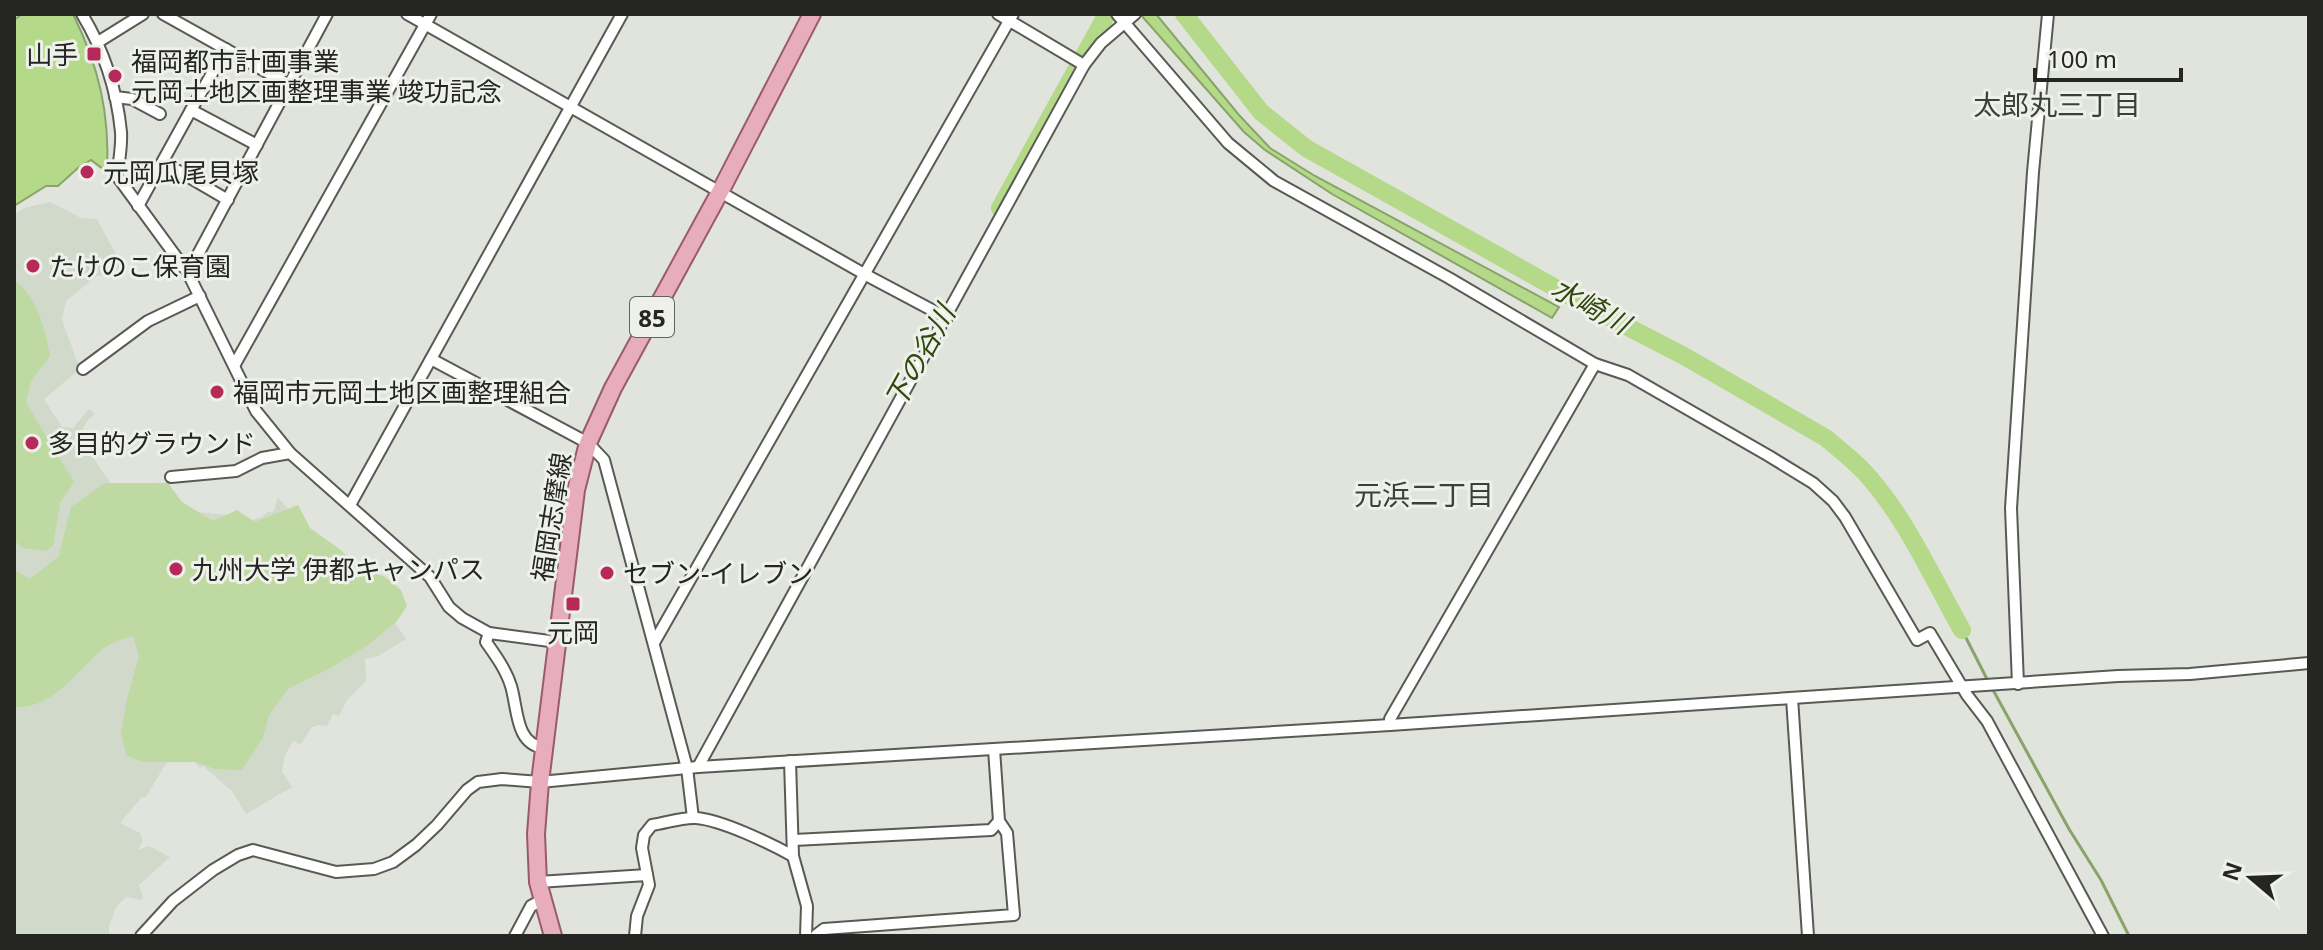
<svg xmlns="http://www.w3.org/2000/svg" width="2323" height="950" font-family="'Noto Sans','Noto Sans JP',sans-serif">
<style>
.built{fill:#d1d9ca}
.green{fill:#bfd9a2}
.water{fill:#b4d988;stroke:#89a36a;stroke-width:2}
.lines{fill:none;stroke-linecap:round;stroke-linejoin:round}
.stream{stroke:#89a36a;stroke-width:3}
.river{stroke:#b4d988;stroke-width:18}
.minor-casing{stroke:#575b54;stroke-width:14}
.primary-casing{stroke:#995b6a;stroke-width:20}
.minor{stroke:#fff;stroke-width:10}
.primary{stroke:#e7adbc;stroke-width:16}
.poi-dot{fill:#b7295b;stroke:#eef1ea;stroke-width:3}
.labels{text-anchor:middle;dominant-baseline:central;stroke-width:6;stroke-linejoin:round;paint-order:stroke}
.shield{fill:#eef1ea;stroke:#61635f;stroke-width:2}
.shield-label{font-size:24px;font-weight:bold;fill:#252624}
.poi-label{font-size:26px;fill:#252624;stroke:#eef1ea;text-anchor:start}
.street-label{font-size:26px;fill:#252624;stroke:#eef1ea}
.neighbourhood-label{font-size:28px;fill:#3d403a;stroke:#eef1ea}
.water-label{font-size:28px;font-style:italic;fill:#31480e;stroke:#eef1ea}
</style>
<rect width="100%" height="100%" fill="#e0e4dd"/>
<polygon class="built" points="50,202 81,218 97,219 121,264 120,276 97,276 66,301 62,320 80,369 44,399 62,427 73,428 89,409 95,414 87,421 79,437 110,482 80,511 154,488 160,482 166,503 175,510 241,516 251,520 262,517 267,512 274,511 278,497 339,572 357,568 372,571 374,575 366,580 406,639 378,656 365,659 366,681 347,700 339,716 333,714 327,726 318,725 311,728 301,744 293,741 285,755 282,771 292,787 246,814 232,791 203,766 200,768 183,750 165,765 146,797 141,798 120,823 140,833 143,841 138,850 149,846 170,857 139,885 143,897 141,900 126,897 116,907 109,926 109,936 14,936 14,215 24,208"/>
<g class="green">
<path d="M14,281C37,294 46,333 50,356L31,381L26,403L74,482L60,503L53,546L46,551L23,548L14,540Z"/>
<path d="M105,483H168L182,502L213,521L237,510L255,522L298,505L310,528L342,551L358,570L384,576L401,590L407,606L397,621L368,645L327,670L289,688L269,715L263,737L242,770L215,769L196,762H143L126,755L121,734L127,699L139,656L133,636C121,639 107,644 98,653C73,675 52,709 14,707V570L30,579L59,556L71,507Z"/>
</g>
<g class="water">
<path d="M22,14H73C99,67 110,114 107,172L91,160L79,167L58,186H46L14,206V20Z"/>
<polygon points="1140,14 1156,14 1239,115 1270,148 1315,176 1559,307 1552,318 1332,194 1265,150 1244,132"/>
</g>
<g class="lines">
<g class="stream">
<polyline points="1962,630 1988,681"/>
<polyline points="1992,688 2069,829 2101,880 2129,936"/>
</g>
<g class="river">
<path d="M1184,14L1261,112L1306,148L1595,310L1684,356L1826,438C1840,450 1856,462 1868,476C1907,520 1933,579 1962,630"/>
<polyline points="1000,208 1107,14"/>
</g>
<defs>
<g id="minor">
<path d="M82,14C103,49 117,91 121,132C122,146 119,162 117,176L188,273L256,411L290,453L430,577L449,607L462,618L489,633L557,642"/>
<polyline points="163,14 288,84"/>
<polyline points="407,14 866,275 947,318"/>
<polyline points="998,14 1084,65"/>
<polyline points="1117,14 1228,143 1274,181 1449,278 1595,364 1628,375 1769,456 1813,483 1833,501 1845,517 1917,640 1930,633 1967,695 1987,721 2103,936"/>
<polyline points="98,42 143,14"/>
<polyline points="115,97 132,99 160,114"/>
<polyline points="191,110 226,49"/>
<polyline points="163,162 228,200"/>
<polyline points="138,206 191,110 257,145"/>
<polyline points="188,273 327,14"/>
<polyline points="431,359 588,443 604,460 687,768 693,818"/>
<polyline points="235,364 431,14"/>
<polyline points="83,369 148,321 200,296"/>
<polyline points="171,477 236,471 262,458 290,453"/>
<polyline points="350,505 622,14"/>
<path d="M489,633L486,642C496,656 506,670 511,686C518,709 515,744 544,748"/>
<polyline points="655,641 1013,14"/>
<polyline points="2018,684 2011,508 2033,172 2048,14"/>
<polyline points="1792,698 1808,936"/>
<polyline points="1390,725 1390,719 1595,364"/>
<polyline points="790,761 793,856"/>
<polyline points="698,767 1084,65 1101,43 1135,14"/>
<polyline points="794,840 991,830 999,821"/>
<polyline points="538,882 647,875"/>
<polyline points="816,935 824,929 1014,915 1007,833 999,821 994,749"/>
<polyline points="141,936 173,901 213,870 238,855 253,850 336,872 374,869 393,862 416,845 437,825 467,790 478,782 502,779 540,782 698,767 1390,725 2118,676 2190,674 2309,663"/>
<polyline points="515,936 531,906 542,900"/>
<path d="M635,936L637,916L649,885L642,848L644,835L652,825C666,823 682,817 696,818C722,820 769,843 793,856L807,906L806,936"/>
</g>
<polyline id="primary" points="553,936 538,882 536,834 540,782 576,490 588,443 613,388 721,190 812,14"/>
</defs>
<use href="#minor" class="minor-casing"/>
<use href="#primary" class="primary-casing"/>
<use href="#minor" class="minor"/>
<use href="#primary" class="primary"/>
</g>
<g class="poi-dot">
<rect x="86" y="46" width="16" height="16" rx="4"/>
<circle cx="115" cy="76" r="8"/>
<circle cx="87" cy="172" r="8"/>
<circle cx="33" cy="266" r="8"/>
<circle cx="217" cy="392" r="8"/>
<circle cx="32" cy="443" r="8"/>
<circle cx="176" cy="569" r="8"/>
<circle cx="607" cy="573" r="8"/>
<rect x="565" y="596" width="16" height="16" rx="4"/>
</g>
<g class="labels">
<rect class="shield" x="630" y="297" width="44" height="40" rx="6"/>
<g class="shield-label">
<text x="652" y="317">85</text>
</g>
<g class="poi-label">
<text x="78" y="54" text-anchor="end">山手</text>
<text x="131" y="61">福岡都市計画事業<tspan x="131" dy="30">元岡土地区画整理事業 竣功記念</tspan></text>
<text x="103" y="172">元岡瓜尾貝塚</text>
<text x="49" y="266">たけのこ保育園</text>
<text x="233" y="392">福岡市元岡土地区画整理組合</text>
<text x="48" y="443">多目的グラウンド</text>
<text x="192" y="569">九州大学 伊都キャンパス</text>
<text x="623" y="573">セブン-イレブン</text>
<text x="573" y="632" text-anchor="middle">元岡</text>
</g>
<g class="street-label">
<text transform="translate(551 517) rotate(-81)">福岡志摩線</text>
</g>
<g class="neighbourhood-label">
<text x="2057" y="104">太郎丸三丁目</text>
<text x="1424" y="494">元浜二丁目</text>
</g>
<g class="water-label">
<text transform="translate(1591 305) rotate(29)">水崎川</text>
<text transform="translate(919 356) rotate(-61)">下の谷川</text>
</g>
</g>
<rect width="2323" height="950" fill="none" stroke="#252624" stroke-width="32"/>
<g transform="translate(2251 878) rotate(289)" stroke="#eef1ea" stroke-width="6" paint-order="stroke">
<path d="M0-6L14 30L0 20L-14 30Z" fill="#252624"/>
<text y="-12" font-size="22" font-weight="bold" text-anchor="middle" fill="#252624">N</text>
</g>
<path d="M2035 68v12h146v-12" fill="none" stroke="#252624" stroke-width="4"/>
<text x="2047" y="68" font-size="24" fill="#252624" stroke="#eef1ea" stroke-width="6" paint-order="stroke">100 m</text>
</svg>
